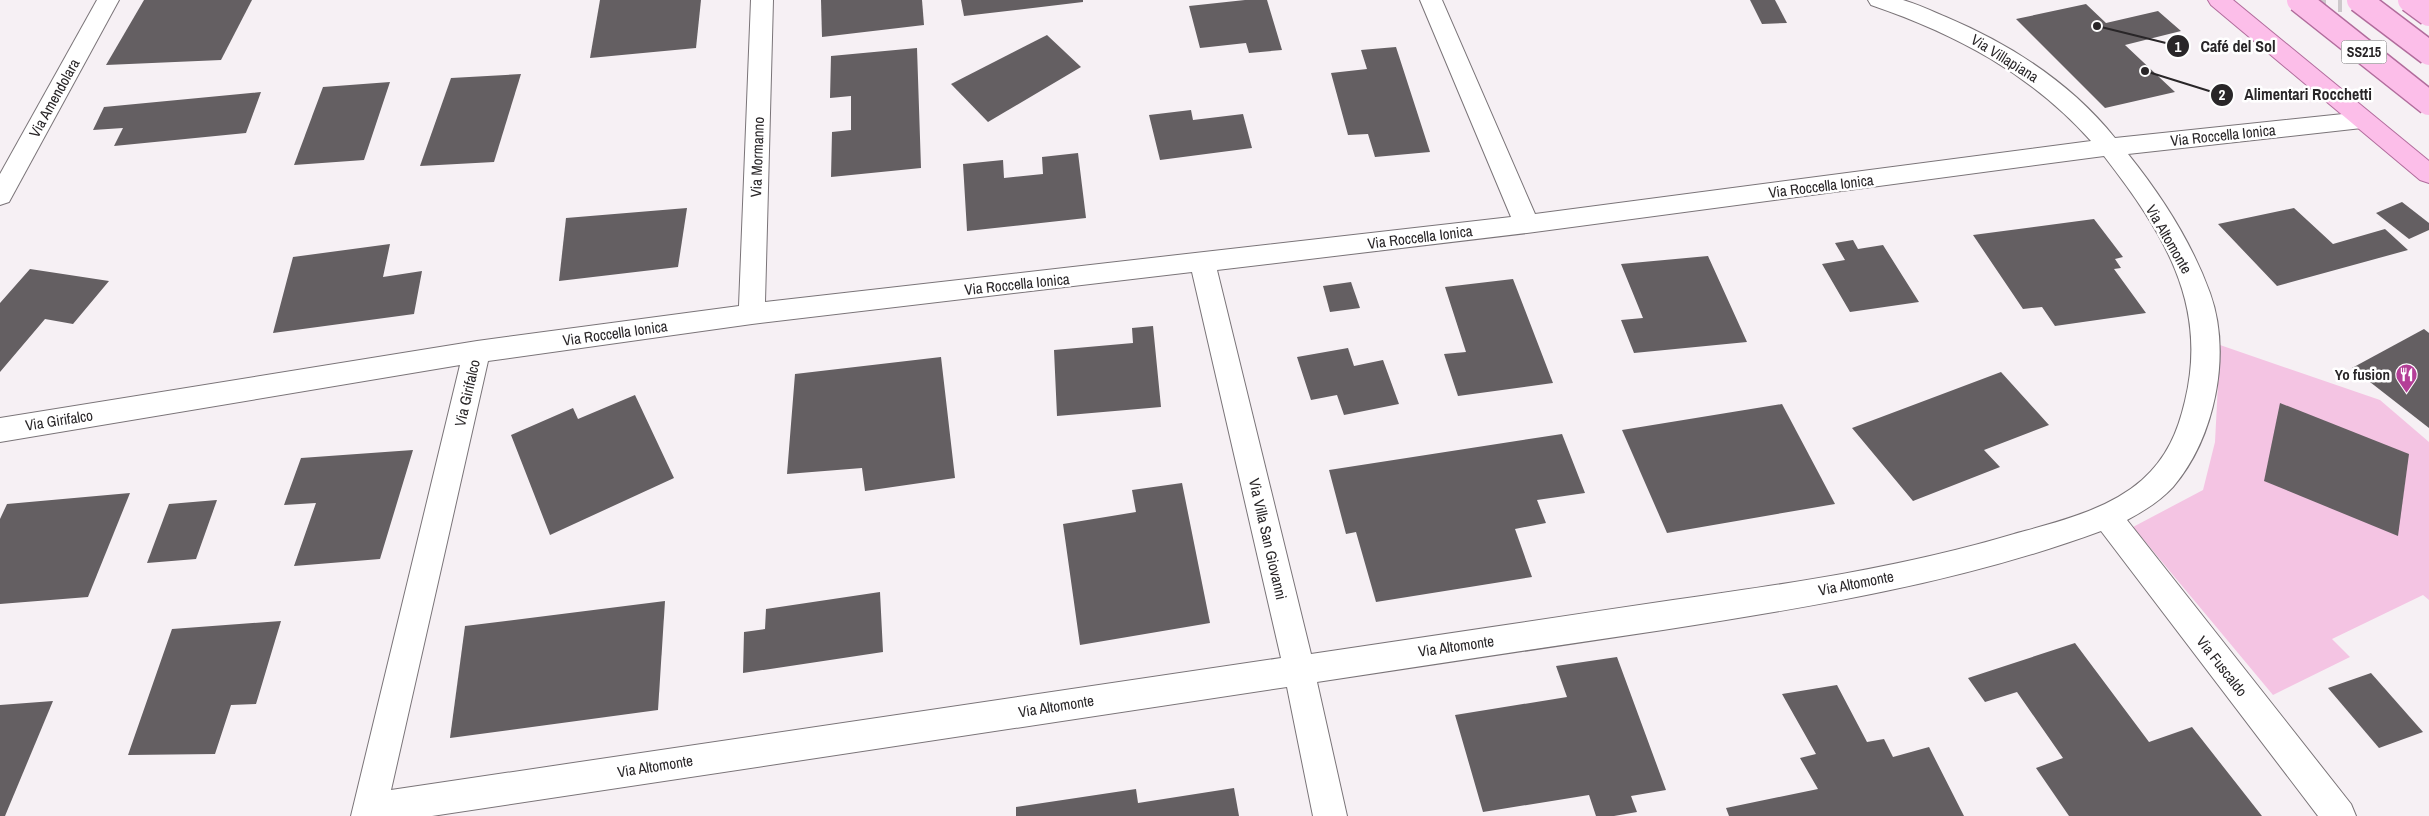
<svg xmlns="http://www.w3.org/2000/svg" width="2429" height="816" font-family="'Archivo Narrow',sans-serif">
<style>
.green{fill:#f4c4e3}
.building{fill:#645f62}
.lines{fill:none;stroke-linecap:round;stroke-linejoin:round}
.major-tunnel{stroke:#cdc8cb;stroke-width:24;stroke-dasharray:24 12;stroke-linecap:butt}
.minor-casing{stroke:#7a7478;stroke-width:2}
.major-casing{stroke:#b16c9c;stroke-width:2}
.minor{fill:#fff;fill-rule:evenodd}
.major{fill:#fcbee9;fill-rule:evenodd}
.major-bridge-casing{stroke:#b16c9c;stroke-width:27;stroke-linecap:butt}
.major-bridge{stroke:#fcbee9;stroke-width:24}
.labels{text-anchor:middle;dominant-baseline:central;stroke-width:5;stroke-linejoin:round;paint-order:stroke}
.shield{fill:#fff;stroke:#696768;stroke-width:1}
.shield-label{font-size:14px;font-weight:bold;fill:#292628}
.street-label{font-size:15px;fill:#292628;stroke:#fff}
.poi-label{font-size:15px;font-weight:bold;fill:#292628;stroke:#fff;text-anchor:end}
.leader{fill:none;stroke:#292628;stroke-width:2}
.callout-dot{fill:#292628;stroke:#fff;stroke-width:2}
.mark-label{font-size:15px;text-anchor:middle;font-weight:bold;fill:#fff}
.callout-label{font-size:16px;text-anchor:middle;font-weight:bold;fill:#292628;stroke:#fff;stroke-width:5;stroke-linejoin:round;paint-order:stroke}
</style>
<rect width="100%" height="100%" fill="#f6f0f4"/>
<polygon class="green" points="2220,345 2380,400 2429,442 2429,600 2423,595 2332,639 2350,657 2273,695 2133,527 2203,490 2215,442"/>
<g class="building">
<polygon points="144,0 252,0 221,60 106,65"/>
<polygon points="600,0 701,0 696,48 590,58"/>
<polygon points="821,0 922,0 924,25 822,37"/>
<polygon points="961,0 1083,0 1083,2 964,16"/>
<polygon points="1245,0 1267,0 1282,50 1249,53 1246,43 1200,48 1189,6"/>
<polygon points="1750,0 1775,0 1787,23 1762,24"/>
<polygon points="2086,4 2106,23 2158,11 2181,31 2125,45 2175,92 2105,108 2016,19"/>
<polygon points="1047,35 1081,67 988,122 951,84"/>
<polygon points="1396,47 1430,152 1375,157 1368,134 1348,135 1331,73 1367,69 1361,50"/>
<polygon points="917,48 921,168 831,177 832,132 851,130 851,96 830,98 831,56"/>
<polygon points="521,74 494,162 420,166 451,78"/>
<polygon points="390,82 364,160 294,165 323,87"/>
<polygon points="261,92 246,133 114,146 123,128 93,130 104,107"/>
<polygon points="1191,110 1193,120 1243,114 1252,148 1160,160 1149,115"/>
<polygon points="1078,153 1086,218 967,231 963,164 1003,160 1004,178 1043,174 1042,157"/>
<polygon points="2402,202 2429,223 2429,230 2409,239 2376,213"/>
<polygon points="687,208 678,267 559,281 566,218"/>
<polygon points="2294,208 2333,244 2385,229 2408,250 2277,286 2218,224"/>
<polygon points="2094,219 2123,257 2115,259 2121,268 2114,269 2146,313 2055,326 2042,307 2023,309 1973,235"/>
<polygon points="1853,240 1858,249 1883,245 1919,302 1850,312 1822,264 1845,260 1835,243"/>
<polygon points="390,244 383,277 422,271 414,314 273,333 293,257"/>
<polygon points="1708,256 1747,342 1634,353 1621,320 1643,318 1621,264"/>
<polygon points="30,269 109,281 73,324 45,319 0,372 0,303"/>
<polygon points="1513,279 1553,383 1458,396 1444,354 1466,352 1445,287"/>
<polygon points="1351,282 1360,308 1330,312 1323,286"/>
<polygon points="1153,326 1161,407 1057,416 1054,350 1133,343 1132,328"/>
<polygon points="2424,329 2429,333 2429,428 2352,368"/>
<polygon points="1348,348 1354,366 1383,360 1399,404 1344,415 1337,395 1311,400 1297,357"/>
<polygon points="941,357 955,478 865,491 862,468 787,474 795,374"/>
<polygon points="2001,372 2049,425 1984,450 2000,467 1913,501 1852,428"/>
<polygon points="635,395 674,478 550,535 511,435 573,408 578,419"/>
<polygon points="2280,403 2409,454 2398,536 2264,481"/>
<polygon points="1782,404 1835,504 1667,533 1622,430"/>
<polygon points="1562,434 1585,493 1537,500 1546,523 1515,529 1532,577 1376,602 1356,532 1346,534 1329,470"/>
<polygon points="413,450 380,559 294,566 316,503 284,505 301,458"/>
<polygon points="1182,483 1210,623 1080,645 1063,524 1136,512 1132,490"/>
<polygon points="130,493 88,597 0,604 0,519 7,504"/>
<polygon points="217,500 196,559 147,563 169,504"/>
<polygon points="880,592 883,652 743,673 744,632 765,629 766,609"/>
<polygon points="665,601 658,710 450,738 465,626"/>
<polygon points="281,621 256,704 231,705 215,754 128,755 172,629"/>
<polygon points="2075,643 2149,742 2192,727 2262,816 2069,816 2036,768 2063,758 2017,692 1985,702 1968,678"/>
<polygon points="1617,657 1666,790 1631,796 1637,812 1614,816 1596,816 1589,795 1483,812 1455,715 1567,697 1556,666"/>
<polygon points="2371,673 2423,732 2379,748 2328,688"/>
<polygon points="1837,685 1867,742 1884,739 1893,757 1929,747 1964,816 1729,816 1726,808 1818,789 1800,758 1816,754 1782,694"/>
<polygon points="53,701 5,816 0,816 0,705"/>
<polygon points="1234,788 1239,816 1016,816 1016,807 1136,789 1138,803"/>
</g>
<g class="lines">
<polyline class="major-tunnel" points="2302,0 2342,0"/>
<defs>
<g id="minor">
<polygon points="97,0 119,0 9,202 0,205 0,174"/>
<path d="M751,0H773L765,302L1511,217L1420,0H1442L1535,214L2091,141C2031,74 1956,34 1871,5L1868,0C1879,0 1892,0 1903,0C1917,4 1932,11 1946,17C2010,44 2071,83 2115,138L2362,112L2370,114L2374,120L2370,126L2362,128L2128,154C2161,195 2192,243 2210,293C2232,354 2215,438 2173,487C2160,501 2144,511 2127,520L2351,804L2356,816H2318L2101,531C1960,583 1811,607 1663,630C1548,647 1433,664 1317,682L1347,816H1313L1287,687L432,816H351L460,365L0,442V418L477,341L739,306ZM2104,156C2162,231 2209,303 2185,401C2178,431 2167,458 2142,480C2108,510 2057,522 2014,534C1904,567 1787,584 1673,600C1552,618 1432,636 1311,654L1217,270L1527,233ZM1192,272L1281,658L391,790L488,361L752,324Z"/>
</g>
<polygon id="major" points="2208,0 2233,0 2429,161 2429,183 2420,180 2211,5"/>
</defs>
<use href="#minor" class="minor-casing"/>
<use href="#major" class="major-casing"/>
<use href="#minor" class="minor"/>
<use href="#major" class="major"/>
<defs>
<g id="major-bridge">
<polyline points="2299,0 2429,103"/>
<polyline points="2359,0 2429,53"/>
<polyline points="2410,0 2429,14"/>
</g>
</defs>
<use href="#major-bridge" class="major-bridge-casing"/>
<use href="#major-bridge" class="major-bridge"/>
</g>
<defs>
<symbol id="restaurant-pin" viewBox="-11 -11 22 30"><path d="M0 17L-7.5 6A9.5 9.5 0 1 1 7.5 6Z" fill="#b43f97" stroke="#fff"/><path d="M-5-6h1v4h1v-4h1v4h1v-4h1v5L-1.5 .5V6h-2V.5L-5-1ZM5-6V6H3V1.5H1.5Q1.5-4 5-6Z" fill="#fff"/></symbol>
</defs>
<g fill-rule="evenodd">
<use href="#restaurant-pin" x="2394" y="362" width="25" height="34"/>
</g>
<g class="labels">
<rect class="shield" x="2341.5" y="40.5" width="45" height="23" rx="4"/>
<g class="shield-label">
<text x="2364" y="52">SS215</text>
</g>
<g class="street-label">
<text transform="translate(2005 58) rotate(32)">Via Villapiana</text>
<text transform="translate(54 98) rotate(-61)">Via Amendolara</text>
<text transform="translate(2223 135) rotate(-6)">Via Roccella Ionica</text>
<text transform="translate(757 157) rotate(-88)">Via Mormanno</text>
<text transform="translate(1821 186) rotate(-7)">Via Roccella Ionica</text>
<text transform="translate(1420 237) rotate(-7)">Via Roccella Ionica</text>
<text transform="translate(2169 239) rotate(60)">Via Altomonte</text>
<text transform="translate(1017 284) rotate(-6)">Via Roccella Ionica</text>
<text transform="translate(615 333) rotate(-8)">Via Roccella Ionica</text>
<text transform="translate(467 393) rotate(-77)">Via Girifalco</text>
<text transform="translate(59 420) rotate(-9)">Via Girifalco</text>
<text transform="translate(1268 539) rotate(77)">Via Villa San Giovanni</text>
<text transform="translate(1856 583) rotate(-11)">Via Altomonte</text>
<text transform="translate(1456 646) rotate(-8)">Via Altomonte</text>
<text transform="translate(2222 666) rotate(52)">Via Fuscaldo</text>
<text transform="translate(1056 706) rotate(-9)">Via Altomonte</text>
<text transform="translate(655 766) rotate(-9)">Via Altomonte</text>
</g>
<g class="poi-label">
<text x="2390" y="374">Yo fusion</text>
</g>
</g>
<path class="leader" d="M2097 26L2178 46M2145 71L2222 95"/>
<g class="callout-dot">
<circle cx="2097" cy="26" r="5"/>
<circle cx="2145" cy="71" r="5"/>
<circle cx="2178" cy="46" r="12"/>
<circle cx="2222" cy="95" r="12"/>
</g>
<g class="mark-label">
<text x="2178" y="52">1</text>
<text x="2222" y="100">2</text>
</g>
<g class="callout-label">
<text x="2238" y="52">Café del Sol</text>
<text x="2308" y="100">Alimentari Rocchetti</text>
</g>
</svg>
